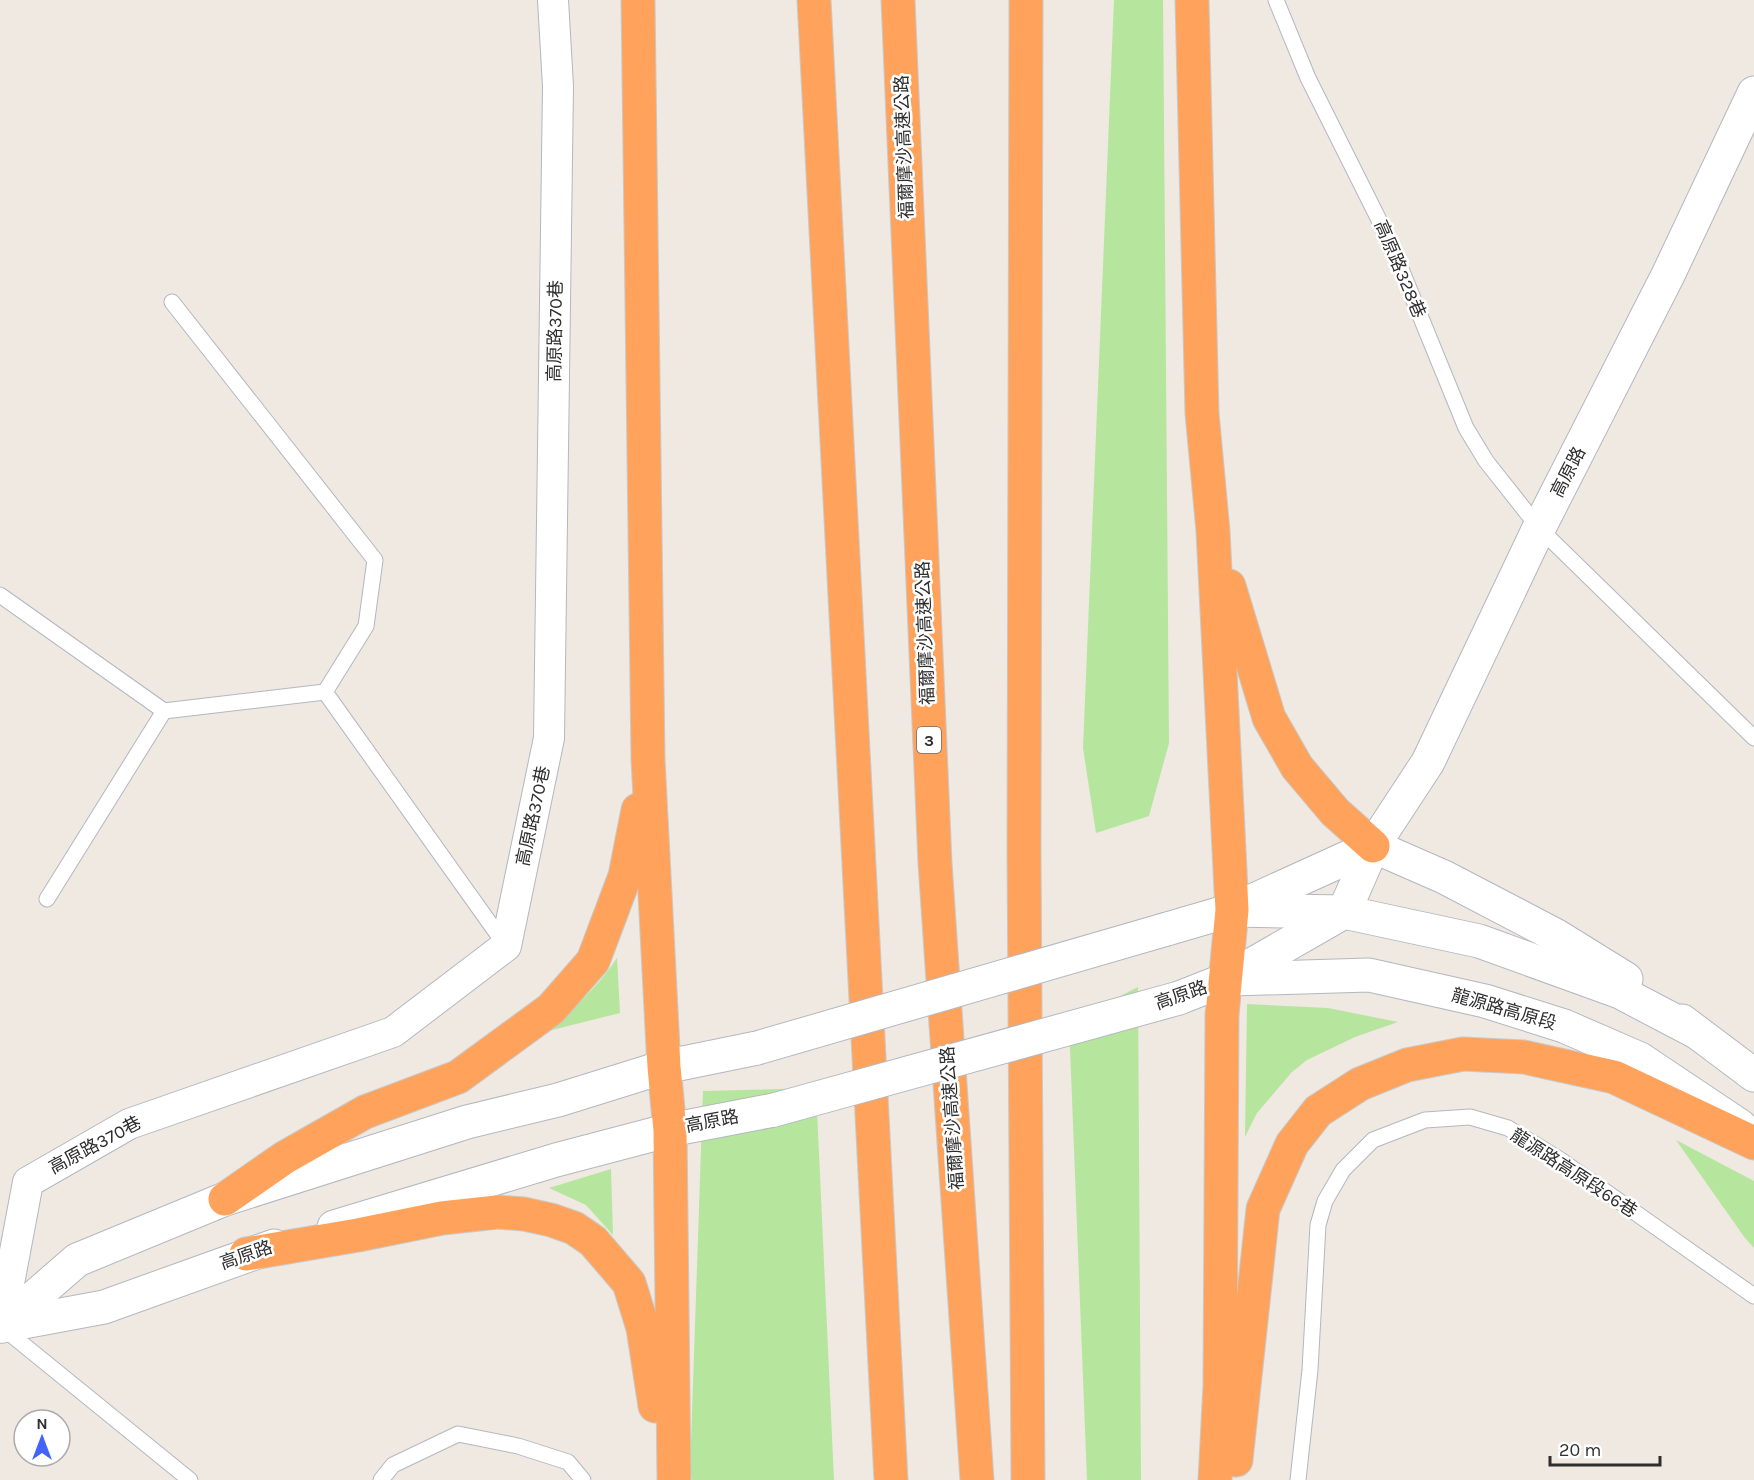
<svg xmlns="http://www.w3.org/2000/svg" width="1754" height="1480" font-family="Karla,'Noto Sans TC',sans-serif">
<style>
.green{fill:#b6e59e}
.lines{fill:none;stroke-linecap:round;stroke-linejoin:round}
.lane-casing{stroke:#b4b7c1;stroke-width:17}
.street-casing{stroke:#b4b7c1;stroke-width:32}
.secondary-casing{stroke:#b4b7c1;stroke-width:35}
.highway-casing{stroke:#c9c9c9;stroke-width:35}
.lane{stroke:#fff;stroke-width:15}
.street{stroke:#fff;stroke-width:30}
.secondary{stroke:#fff;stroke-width:33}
.highway{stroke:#ffa35c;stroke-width:33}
.secondary-bridge-casing{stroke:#b4b7c1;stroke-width:35;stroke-linecap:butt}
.secondary-bridge{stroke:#fff;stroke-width:33}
.labels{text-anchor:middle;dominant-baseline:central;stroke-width:5;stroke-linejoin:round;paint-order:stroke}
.shield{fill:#fff;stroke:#6d6d6d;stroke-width:1.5}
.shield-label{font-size:16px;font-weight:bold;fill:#2e2e2e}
.street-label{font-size:18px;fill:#2e2e2e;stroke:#fff}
</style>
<rect width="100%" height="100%" fill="#efe9e1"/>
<g class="green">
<polygon points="1114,0 1163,0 1169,743 1149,816 1096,833 1083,748"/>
<path d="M617,958L620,1013L548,1031C574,1008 598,987 617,958Z"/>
<polygon points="1138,987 1141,1480 1087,1480 1069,1022"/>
<polygon points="1247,1004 1328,1008 1398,1022 1355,1037 1307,1060 1292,1072 1257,1113 1245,1137"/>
<polygon points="816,1088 834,1480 692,1480 690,1472 703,1091"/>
<polygon points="1676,1140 1754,1181 1754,1248 1745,1238"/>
<polygon points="611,1169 613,1235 586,1205 549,1188"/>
</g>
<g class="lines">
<defs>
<g id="lane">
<polyline points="1276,0 1308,78 1390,242 1466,428 1486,461 1539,528 1754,738"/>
<polyline points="172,302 375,560 366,626 325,692 506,946"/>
<polyline points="0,595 164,711 325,692"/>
<polyline points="47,899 164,711"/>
<polyline points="3,1328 190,1480"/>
<polyline points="381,1480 393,1465 458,1434 518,1446 568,1462 583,1480"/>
<polyline points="1298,1480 1310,1370 1318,1225 1325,1201 1343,1170 1373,1140 1425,1120 1470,1117 1508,1128 1559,1159 1754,1296"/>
</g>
<polyline id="street" points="1,1326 28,1182 129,1124 393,1032 506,946 549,738 558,86 553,0"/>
<g id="secondary">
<polyline points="1373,846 1444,877 1555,935 1626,979"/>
<polyline points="1232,910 1344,912 1479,941 1620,992 1698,1033"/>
<polyline points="1167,929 1232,910 1373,846"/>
<polyline points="1232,979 1369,975 1485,1001 1564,1026 1640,1059 1740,1126"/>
<polyline points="1179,998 1227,979 1344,912 1373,846 1428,762 1539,528 1668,275 1754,93"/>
<polyline points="1682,1021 1754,1075"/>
<polyline points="334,1227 556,1160 670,1130 774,1110"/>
<polyline points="1,1326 77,1260 225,1199 467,1122 558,1100 664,1067 757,1048"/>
<polyline points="2,1326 104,1307 274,1246"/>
</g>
<g id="highway">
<polyline points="638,0 648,759 664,1067 670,1130 674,1480"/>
<polyline points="814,0 891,1480"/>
<polyline points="898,0 935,863 977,1480"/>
<polyline points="1026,0 1024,850 1028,1480"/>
<polyline points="1192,0 1202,413 1213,531 1232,910 1222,1015 1220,1385 1215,1480"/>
<polyline points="1229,586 1269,718 1297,767 1335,812 1373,846"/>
<polyline points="225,1199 284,1158 365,1112 458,1077 551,1009 593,961 625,876 638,810"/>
<polyline points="246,1254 358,1235 442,1218 497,1212 524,1214 551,1220 574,1228 593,1241 629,1283 643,1328 655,1406"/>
<polyline points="1236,1460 1263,1209 1292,1144 1318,1111 1360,1084 1407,1065 1463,1054 1524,1057 1614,1077 1754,1143"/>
</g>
</defs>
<use href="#lane" class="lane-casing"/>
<use href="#street" class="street-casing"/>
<use href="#secondary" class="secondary-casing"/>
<use href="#highway" class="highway-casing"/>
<use href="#lane" class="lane"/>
<use href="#street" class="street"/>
<use href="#secondary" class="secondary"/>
<use href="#highway" class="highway"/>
<defs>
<g id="secondary-bridge">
<polyline points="757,1048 1167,929"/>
<polyline points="774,1110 1179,998"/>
</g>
</defs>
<use href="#secondary-bridge" class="secondary-bridge-casing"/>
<use href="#secondary-bridge" class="secondary-bridge"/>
</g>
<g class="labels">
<rect class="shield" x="917" y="727" width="24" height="26" rx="4.5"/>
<g class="shield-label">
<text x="929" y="740">3</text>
</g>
<g class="street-label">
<text transform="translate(904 147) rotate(-92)">福爾摩沙高速公路</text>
<text transform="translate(1400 269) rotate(67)">高原路328巷</text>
<text transform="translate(555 331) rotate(-89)">高原路370巷</text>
<text transform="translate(1568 472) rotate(-63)">高原路</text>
<text transform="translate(925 633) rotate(-92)">福爾摩沙高速公路</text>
<text transform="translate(533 816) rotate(-78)">高原路370巷</text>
<text transform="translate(1181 995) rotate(-19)">高原路</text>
<text transform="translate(1504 1009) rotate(16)">龍源路高原段</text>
<text transform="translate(952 1118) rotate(-94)">福爾摩沙高速公路</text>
<text transform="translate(712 1121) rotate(-11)">高原路</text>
<text transform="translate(95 1145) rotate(-28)">高原路370巷</text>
<text transform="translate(1574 1173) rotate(33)">龍源路高原段66巷</text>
<text transform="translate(246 1255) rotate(-19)">高原路</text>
</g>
</g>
<g transform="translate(42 1438)"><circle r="28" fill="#ffffff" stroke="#ababab" stroke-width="1.5"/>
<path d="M0-4.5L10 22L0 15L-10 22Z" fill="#4264fb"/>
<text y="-9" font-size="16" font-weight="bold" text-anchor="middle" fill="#2e2e2e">N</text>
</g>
<path d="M1550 1456v9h110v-9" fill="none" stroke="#2e2e2e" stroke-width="3"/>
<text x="1559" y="1456" font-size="18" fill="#2e2e2e" stroke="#ffffff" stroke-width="4.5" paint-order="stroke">20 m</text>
</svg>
